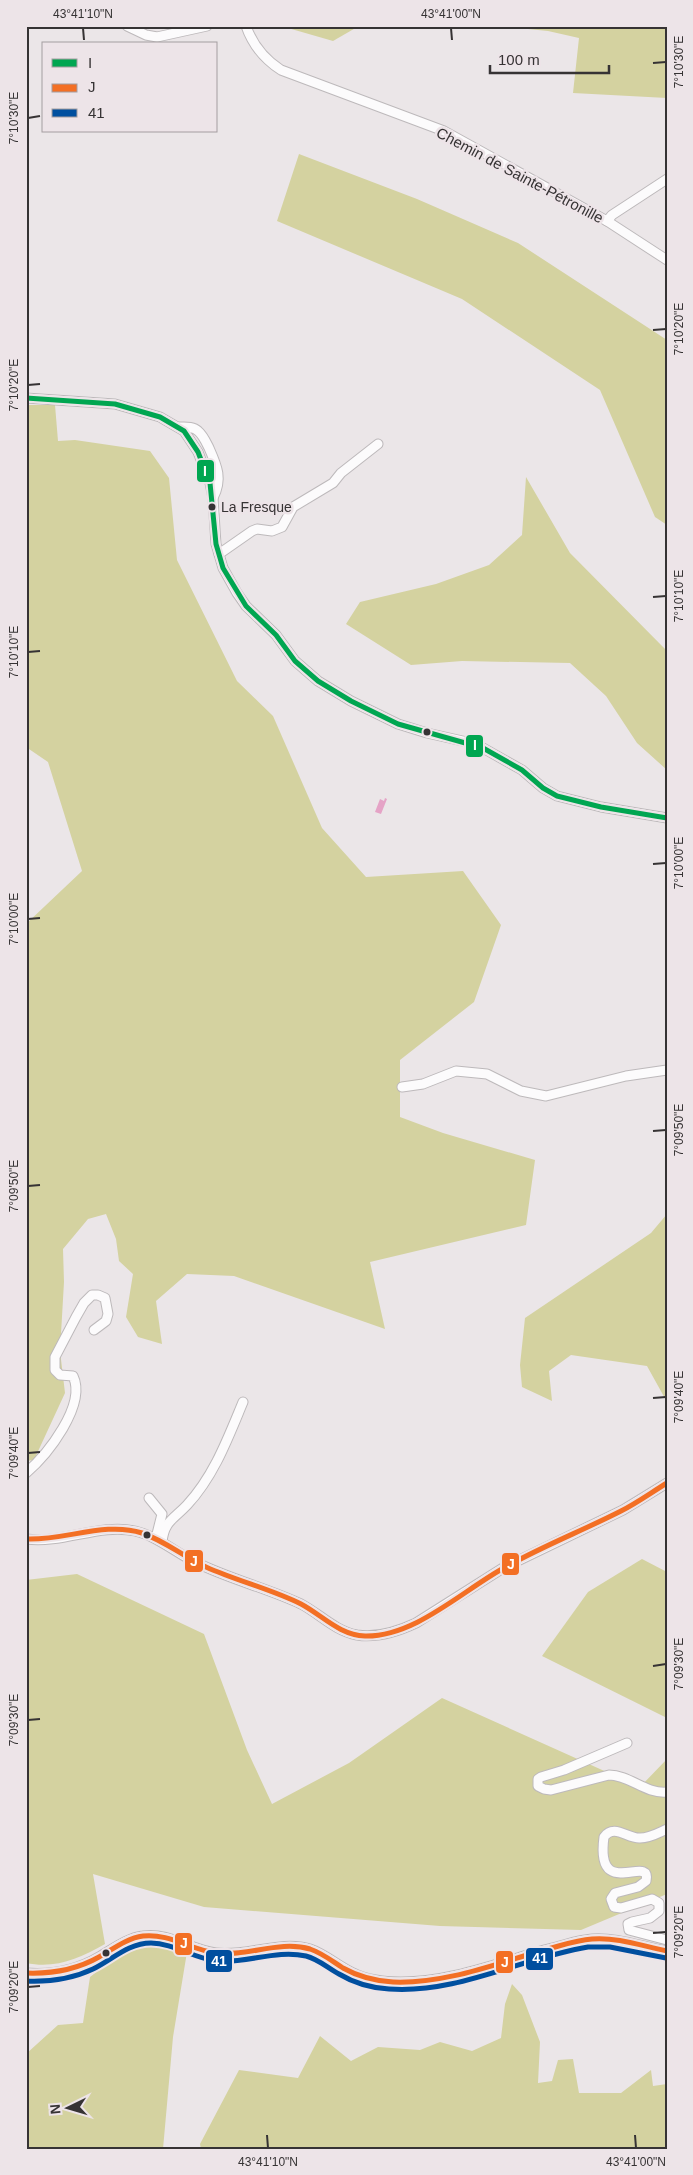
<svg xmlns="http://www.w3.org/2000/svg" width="693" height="2175" font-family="Arial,sans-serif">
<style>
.green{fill:#d4d2a0}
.water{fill:#e5a3c6}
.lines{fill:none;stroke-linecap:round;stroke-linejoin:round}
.stream{stroke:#e5a3c6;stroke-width:2.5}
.minor-casing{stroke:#bdb9bb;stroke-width:11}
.minor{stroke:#fcfbfc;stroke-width:9}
.bus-1-casing{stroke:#ede4e8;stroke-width:9}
.bus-2-casing{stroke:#ede4e8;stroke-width:9}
.bus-3-casing{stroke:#ede4e8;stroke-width:9}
.bus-1{stroke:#00a651;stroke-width:5}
.bus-2{stroke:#f36f24;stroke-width:5}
.bus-3{stroke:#004f9f;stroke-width:5}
.ticks{fill:none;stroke:#363334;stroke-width:2}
.bus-dot{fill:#363334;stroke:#ede4e8;stroke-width:2}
.labels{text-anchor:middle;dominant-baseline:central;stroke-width:5;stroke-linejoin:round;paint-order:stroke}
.bus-label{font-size:14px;fill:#363334;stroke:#ede4e8;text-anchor:start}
.street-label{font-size:15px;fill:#363334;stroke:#ede4e8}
.line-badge{stroke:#ede4e8;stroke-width:2}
.badge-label{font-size:14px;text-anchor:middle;font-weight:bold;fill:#fff}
.neatline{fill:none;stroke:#363334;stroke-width:2}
.ticks-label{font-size:12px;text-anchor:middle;fill:#363334}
</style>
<rect width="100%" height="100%" fill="#ebe6e8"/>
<g class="green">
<polygon points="281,26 359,26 333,41"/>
<polygon points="497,26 667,26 667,98 573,93 579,38 548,31"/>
<polygon points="299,154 417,199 518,243 667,340 667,525 655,517 600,390 462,299 277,221"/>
<polygon points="26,405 55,405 58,441 75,440 150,451 169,478 177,560 237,681 273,716 322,828 366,877 463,871 501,925 474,1002 400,1060 400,1117 443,1133 535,1160 526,1225 370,1262 385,1329 234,1276 187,1274 156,1301 162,1344 138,1337 126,1317 133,1274 119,1261 116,1239 106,1214 88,1219 63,1249 64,1282 60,1351 65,1393 34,1460 26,1461 26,924 82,871 48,762 26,747"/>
<polygon points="526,477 570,553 667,651 667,770 637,743 606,696 570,663 462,661 411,665 346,624 360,602 436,584 489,565 522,535"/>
<polygon points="667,1214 667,1402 647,1366 571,1355 549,1371 552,1401 522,1387 520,1365 525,1318 651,1233"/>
<polygon points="642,1559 667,1572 667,1718 542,1656 588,1592"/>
<path d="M77,1574L204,1634L247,1750L272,1804L349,1763L442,1698L640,1787L667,1759V1894L581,1930L440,1926L204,1907L93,1874L105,1944C79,1959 55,1969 26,1963V1580Z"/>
<polygon points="146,1944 170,1945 187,1952 173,2037 163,2149 26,2149 26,2054 58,2025 83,2023 90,1977 129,1947"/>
<polygon points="512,1984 522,1995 540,2042 538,2083 552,2081 558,2060 573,2059 579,2093 621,2093 651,2070 653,2086 667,2084 667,2149 201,2149 200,2144 239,2070 298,2078 320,2036 351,2061 378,2047 420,2050 440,2042 472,2051 501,2038 505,2004"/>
</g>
<polygon class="water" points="385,798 387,799 381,814 375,812 380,799 384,801"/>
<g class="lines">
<g class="stream">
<polyline points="615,1947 639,1952"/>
<polyline points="652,1955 667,1957"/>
<polyline points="87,1975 93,1972 124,1950 145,1942 156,1942 172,1944 209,1961 252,1960 285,1954 303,1955 316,1958 353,1981 384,1990 396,1990 456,1982 505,1970 574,1948 606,1946"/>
</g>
<defs>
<g id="minor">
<polyline points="127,26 146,35 157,37 207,26"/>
<path d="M246,26C253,46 264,59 281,70L444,131L607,221L667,260"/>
<polyline points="607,221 612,215 667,179"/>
<polyline points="26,398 115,404 160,417 184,431 198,452 210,483 213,498 216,544 223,568 237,593 246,606 276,635 295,661 318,681 351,701 398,724 427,733 467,742 483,748 522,770 543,788 557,796 601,807 667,818"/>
<path d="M179,427C185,427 193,426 198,431C203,435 206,442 209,448C217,466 223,479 213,498"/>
<polyline points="219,554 252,531 257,529 272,531 282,527 293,507 333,483 341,473 378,444"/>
<polyline points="402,1087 423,1084 456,1071 487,1074 521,1091 546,1096 626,1076 667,1070"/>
<path d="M26,1473C47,1455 87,1405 73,1376L60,1375L55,1370V1357L76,1317L84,1303L92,1295H98L105,1298L108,1314L106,1321L94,1330"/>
<polyline points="149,1498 162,1514 157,1534"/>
<path d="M26,1539C63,1544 100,1523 135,1531C157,1536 175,1552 195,1562C229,1579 267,1588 301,1604C320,1614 335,1631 357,1635C376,1638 399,1631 416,1623L503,1568L623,1510L667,1483"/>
<path d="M162,1542C164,1521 174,1519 187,1505C214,1476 228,1438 243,1402"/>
<path d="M627,1743L564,1770L541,1777L538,1779V1786L544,1789L551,1790L609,1775C630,1775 645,1794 667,1792"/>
<path d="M667,1829C658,1833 650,1838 640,1838C628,1839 614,1823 604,1837C595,1903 652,1852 646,1881L638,1887L615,1893L611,1899L614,1907L621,1908L652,1899L659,1903V1911L650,1918L632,1922L628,1924L629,1930L667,1940"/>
<path d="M26,1973C52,1975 77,1970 99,1957C113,1949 127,1938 143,1936C169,1932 191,1950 216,1953C247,1957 280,1940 310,1949C325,1954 338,1966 353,1973C367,1980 385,1982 401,1982C453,1982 502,1961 552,1948C565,1945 578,1940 592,1939C616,1937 643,1947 667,1951"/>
</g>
</defs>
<use href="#minor" class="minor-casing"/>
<use href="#minor" class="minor"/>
<defs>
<polyline id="bus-1" points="26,398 115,404 160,417 184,431 198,452 210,483 216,544 223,568 246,606 276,635 295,661 318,681 351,701 398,724 483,748 522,770 543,788 557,796 601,807 667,818"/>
<g id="bus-2">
<path d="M26,1539C64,1541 105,1521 142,1533C165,1541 184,1557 206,1567C237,1581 271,1589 301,1604C322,1615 339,1635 365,1636C414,1637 461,1592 502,1569C540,1547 582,1531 621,1511C637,1503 652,1492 667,1483"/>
<path d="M26,1973C52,1974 76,1970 99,1957C113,1949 127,1938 143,1936C169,1933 191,1950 216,1953C247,1957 279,1940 310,1949C322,1953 332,1961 343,1968C359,1977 375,1981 393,1982C445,1984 495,1964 544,1950C560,1946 576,1940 592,1939C618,1937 642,1946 667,1951"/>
</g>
<path id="bus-3" d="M26,1981C49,1982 72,1979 93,1969C112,1960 128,1943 151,1943C173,1943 193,1958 216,1961C246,1964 276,1949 306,1956C318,1959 328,1968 339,1974C354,1983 371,1988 389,1989C458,1994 521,1958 588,1947H610L666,1958"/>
</defs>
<use href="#bus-1" class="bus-1-casing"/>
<use href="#bus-2" class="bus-2-casing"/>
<use href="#bus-3" class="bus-3-casing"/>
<use href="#bus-1" class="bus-1"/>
<use href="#bus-2" class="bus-2"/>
<use href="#bus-3" class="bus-3"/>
</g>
<path class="ticks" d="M83,28L84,40M451,28L452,40M653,63L666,62M28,118L40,116M653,330L666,329M28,385L40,384M653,597L666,596M28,652L40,651M653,864L666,863M28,919L40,918M653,1131L666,1130M28,1186L40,1185M653,1398L666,1397M28,1453L40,1452M653,1666L666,1664M28,1720L40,1719M653,1933L666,1932M28,1987L40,1986M267,2135L268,2148M635,2135L636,2148"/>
<g class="bus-dot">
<circle cx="212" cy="507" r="4.5"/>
<circle cx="427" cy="732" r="4.5"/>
<circle cx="147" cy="1535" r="4.5"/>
<circle cx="106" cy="1953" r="4.5"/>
</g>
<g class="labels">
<g class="bus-label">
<text x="221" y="507">La Fresque</text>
</g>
<g class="street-label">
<text transform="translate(520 175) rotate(28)">Chemin de Sainte-Pétronille</text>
</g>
</g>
<g class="line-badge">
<rect x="196" y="459" width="19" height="24" rx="5" fill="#00a651"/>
<rect x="465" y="734" width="19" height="24" rx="5" fill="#00a651"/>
<rect x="184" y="1549" width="20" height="24" rx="5" fill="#f36f24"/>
<rect x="501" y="1552" width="19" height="24" rx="5" fill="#f36f24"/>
<rect x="174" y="1932" width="19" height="24" rx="5" fill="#f36f24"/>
<rect x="525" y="1947" width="29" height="24" rx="5" fill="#004f9f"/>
<rect x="205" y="1949" width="28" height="24" rx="5" fill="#004f9f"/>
<rect x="495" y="1950" width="19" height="24" rx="5" fill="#f36f24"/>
</g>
<g class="badge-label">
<text x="205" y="476">I</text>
<text x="475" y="750">I</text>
<text x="194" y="1566">J</text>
<text x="511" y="1569">J</text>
<text x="184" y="1948">J</text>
<text x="540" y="1963">41</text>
<text x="219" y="1966">41</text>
<text x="505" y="1967">J</text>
</g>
<rect width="693" height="2175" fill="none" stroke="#ede4e8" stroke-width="55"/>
<rect x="42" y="42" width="175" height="90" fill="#ede4e8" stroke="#a49da0"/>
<rect x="52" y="59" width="25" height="8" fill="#00a651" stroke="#a49da0"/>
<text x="88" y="68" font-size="15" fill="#363334">I</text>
<rect x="52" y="84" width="25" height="8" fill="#f36f24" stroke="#a49da0"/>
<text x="88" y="92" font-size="15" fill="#363334">J</text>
<rect x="52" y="109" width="25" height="8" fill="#004f9f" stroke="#a49da0"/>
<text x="88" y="118" font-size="15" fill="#363334">41</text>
<g transform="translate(68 2108) rotate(265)" stroke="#ede4e8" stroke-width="4" paint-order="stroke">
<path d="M0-4L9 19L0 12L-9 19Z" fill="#363334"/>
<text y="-8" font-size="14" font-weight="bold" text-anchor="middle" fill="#363334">N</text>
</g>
<path d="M490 65v8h119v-8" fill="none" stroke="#363334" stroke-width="2.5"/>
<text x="498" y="65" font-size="15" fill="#363334" stroke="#ede4e8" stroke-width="4" paint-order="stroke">100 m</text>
<rect x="28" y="28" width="638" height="2120" class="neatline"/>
<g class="ticks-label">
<text x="83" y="18">43°41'10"N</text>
<text x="451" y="18">43°41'00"N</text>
<text transform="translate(679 62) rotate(-90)" y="4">7°10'30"E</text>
<text transform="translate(14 118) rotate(-90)" y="4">7°10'30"E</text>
<text transform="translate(679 329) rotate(-90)" y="4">7°10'20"E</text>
<text transform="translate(14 385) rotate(-90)" y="4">7°10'20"E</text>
<text transform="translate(679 596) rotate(-90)" y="4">7°10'10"E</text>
<text transform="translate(14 652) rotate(-90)" y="4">7°10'10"E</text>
<text transform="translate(679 863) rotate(-90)" y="4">7°10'00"E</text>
<text transform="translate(14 919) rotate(-90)" y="4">7°10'00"E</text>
<text transform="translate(679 1130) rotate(-90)" y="4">7°09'50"E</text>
<text transform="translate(14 1186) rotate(-90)" y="4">7°09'50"E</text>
<text transform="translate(679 1397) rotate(-90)" y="4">7°09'40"E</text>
<text transform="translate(14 1453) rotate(-90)" y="4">7°09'40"E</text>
<text transform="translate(679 1664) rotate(-90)" y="4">7°09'30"E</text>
<text transform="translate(14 1720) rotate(-90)" y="4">7°09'30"E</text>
<text transform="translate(679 1932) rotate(-90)" y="4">7°09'20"E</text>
<text transform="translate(14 1987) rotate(-90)" y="4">7°09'20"E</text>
<text x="268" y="2166">43°41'10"N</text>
<text x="636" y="2166">43°41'00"N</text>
</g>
</svg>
